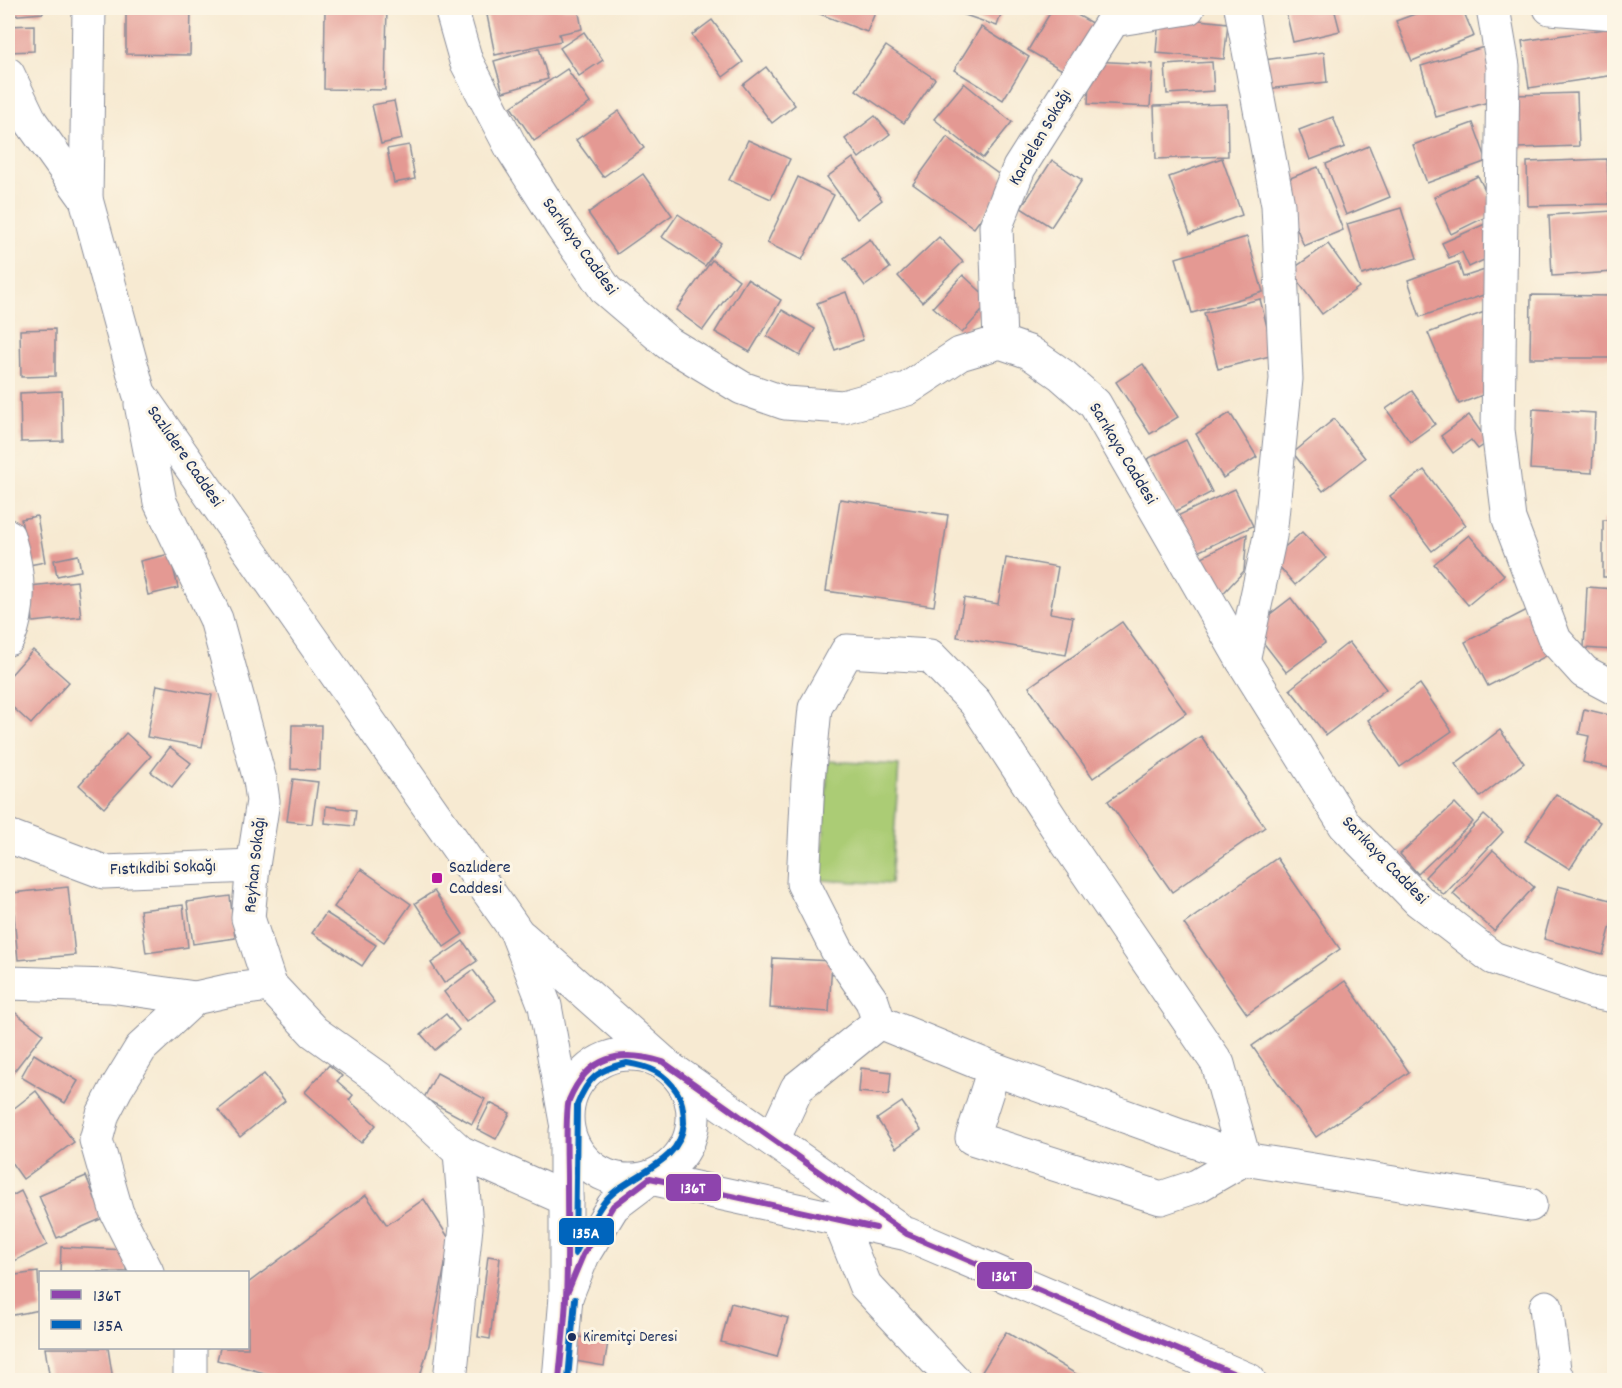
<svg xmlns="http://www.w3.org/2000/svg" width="1622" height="1388" font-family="Dekko,sans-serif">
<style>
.green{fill:#abcc74;stroke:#637e69;stroke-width:1.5}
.building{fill:#e49993}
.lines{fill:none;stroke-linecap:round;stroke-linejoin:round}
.minor-casing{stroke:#898c98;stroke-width:35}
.major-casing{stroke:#898c98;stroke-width:35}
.minor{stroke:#fff;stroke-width:33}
.major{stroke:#fff;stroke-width:33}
.bus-1-casing{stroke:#fcf5e5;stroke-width:10}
.bus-2-casing{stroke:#fcf5e5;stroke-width:10}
.bus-1{stroke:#8e44ad;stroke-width:6}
.bus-2{stroke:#0065bd;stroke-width:6}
.poi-dot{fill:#b5179e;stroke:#fcf5e5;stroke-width:2}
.bus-dot{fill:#1b2f5e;stroke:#fcf5e5;stroke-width:2}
.labels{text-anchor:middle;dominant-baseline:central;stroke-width:6;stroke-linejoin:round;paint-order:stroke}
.bus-label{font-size:16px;fill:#1b2f5e;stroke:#fcf5e5;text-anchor:start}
.street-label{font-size:18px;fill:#1b2f5e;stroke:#fcf5e5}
.poi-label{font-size:18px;fill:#1b2f5e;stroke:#fcf5e5;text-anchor:start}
.line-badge{stroke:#fcf5e5;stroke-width:2}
.badge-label{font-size:16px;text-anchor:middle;font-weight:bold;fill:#fff}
</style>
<rect width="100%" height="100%" fill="#fcf5e5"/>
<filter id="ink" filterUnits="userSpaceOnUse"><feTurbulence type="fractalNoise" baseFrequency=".0167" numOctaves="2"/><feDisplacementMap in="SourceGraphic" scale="12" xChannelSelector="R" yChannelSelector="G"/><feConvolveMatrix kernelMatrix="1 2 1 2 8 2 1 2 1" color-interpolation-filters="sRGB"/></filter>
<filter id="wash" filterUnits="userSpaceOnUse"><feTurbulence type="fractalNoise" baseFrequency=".008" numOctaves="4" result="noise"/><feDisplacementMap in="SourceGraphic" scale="24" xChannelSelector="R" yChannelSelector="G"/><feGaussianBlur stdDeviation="1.35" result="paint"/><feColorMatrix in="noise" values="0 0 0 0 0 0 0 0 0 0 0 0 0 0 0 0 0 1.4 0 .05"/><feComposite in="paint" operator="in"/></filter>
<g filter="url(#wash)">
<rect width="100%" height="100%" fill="#f7ead2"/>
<polygon class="green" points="828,761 899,765 891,884 821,880"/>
<g id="blocks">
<g class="building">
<polygon points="8,8 43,8 43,13 8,16"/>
<polygon points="126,8 191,8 190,55 126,54"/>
<polygon points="325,8 387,8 385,90 324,89"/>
<polygon points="522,8 578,8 582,29 559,34 561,41 495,55 487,15"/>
<polygon points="814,8 877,8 867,32 812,11"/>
<polygon points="964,8 1003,8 997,26 962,14"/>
<polygon points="1053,8 1065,8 1097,26 1069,74 1028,50"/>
<polygon points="1285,8 1334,8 1340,31 1293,42"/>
<polygon points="1431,8 1462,8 1474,36 1412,61 1396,21"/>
<polygon points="1159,16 1228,23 1224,59 1156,53"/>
<polygon points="712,20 743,62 723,77 692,35"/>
<polygon points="34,25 34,51 8,52 8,26"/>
<polygon points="981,27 1029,57 1003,100 954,70"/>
<polygon points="1612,28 1614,43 1614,75 1529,88 1522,41"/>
<polygon points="584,32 603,60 579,76 560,48"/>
<polygon points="886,46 935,79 904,123 856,90"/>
<polygon points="1484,47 1499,99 1436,117 1421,66"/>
<polygon points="539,48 548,79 503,92 494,61"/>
<polygon points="1324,52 1327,82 1267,89 1263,60"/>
<polygon points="1090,61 1153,64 1150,107 1088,104"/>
<polygon points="1212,62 1214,91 1167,94 1165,65"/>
<polygon points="766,67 795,105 772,123 743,85"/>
<polygon points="567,69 590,103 534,141 511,107"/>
<polygon points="964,83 1012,122 983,158 934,119"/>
<polygon points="1577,93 1579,146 1517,148 1515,95"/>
<polygon points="394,101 402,139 381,144 372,105"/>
<polygon points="1227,104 1228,156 1156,159 1154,106"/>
<polygon points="619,111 644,148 603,177 576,140"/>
<polygon points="875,116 890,134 859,158 845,139"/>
<polygon points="1333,117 1345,147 1310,160 1299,130"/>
<polygon points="1473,123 1487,161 1427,183 1413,145"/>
<polygon points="947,137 1008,181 974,228 913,184"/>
<polygon points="748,140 790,159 771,199 729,180"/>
<polygon points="409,145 415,179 394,183 387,149"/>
<polygon points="1369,146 1390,197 1346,215 1326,164"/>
<polygon points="853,158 882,200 857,219 827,177"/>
<polygon points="1222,158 1242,215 1190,234 1169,177"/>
<polygon points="1607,159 1609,204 1528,206 1527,162"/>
<polygon points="1052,160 1082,180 1051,227 1021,208"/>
<polygon points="1318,167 1343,230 1304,246 1278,183"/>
<polygon points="643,174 672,215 617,254 588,213"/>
<polygon points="1478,176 1496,212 1451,234 1434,197"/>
<polygon points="798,177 834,195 802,260 767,243"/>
<polygon points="1401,208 1417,258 1362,275 1347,224"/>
<polygon points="1613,211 1614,272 1552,276 1549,215"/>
<polygon points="678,214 721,243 705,266 662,237"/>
<polygon points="1485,224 1499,253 1469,267 1462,252 1449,258 1442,243"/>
<polygon points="939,237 963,262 922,302 898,276"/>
<polygon points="1247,237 1263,292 1192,313 1176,258"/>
<polygon points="870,239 890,268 865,286 844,258"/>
<polygon points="1328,244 1359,287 1322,314 1290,271"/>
<polygon points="712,260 739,280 703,330 676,310"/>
<polygon points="1458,262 1463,277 1488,269 1495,291 1420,317 1408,280"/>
<polygon points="963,275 991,301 962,333 933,307"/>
<polygon points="747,279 781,300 750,352 715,332"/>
<polygon points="846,292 863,340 835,350 817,303"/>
<polygon points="1531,295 1614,296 1614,358 1530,358"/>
<polygon points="1260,299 1274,355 1218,369 1204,313"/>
<polygon points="782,310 815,329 800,356 767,336"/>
<polygon points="1487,311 1496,390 1459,404 1428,333"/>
<polygon points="55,329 55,376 21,377 20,330"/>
<polygon points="1143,364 1178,417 1150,434 1116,382"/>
<polygon points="62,391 63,441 21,442 20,393"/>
<polygon points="1412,391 1435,424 1410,442 1386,409"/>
<polygon points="1533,409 1595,413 1592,473 1530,469"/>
<polygon points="1230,413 1257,457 1223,478 1196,434"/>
<polygon points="1469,415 1488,442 1478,449 1471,440 1453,453 1441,436"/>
<polygon points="1334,419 1365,458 1323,491 1293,453"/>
<polygon points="1186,440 1212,492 1174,512 1147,459"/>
<polygon points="1424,470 1466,525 1432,551 1390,496"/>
<polygon points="1235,489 1253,526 1191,555 1173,518"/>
<polygon points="840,499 948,515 934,606 826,591"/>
<polygon points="37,516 45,562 29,565 21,519"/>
<rect x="1603" y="520" width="11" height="57"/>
<polygon points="1302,532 1326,558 1295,585 1272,558"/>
<polygon points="1247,534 1244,571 1215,602 1194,561"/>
<polygon points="1469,535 1504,575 1468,605 1434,564"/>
<polygon points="170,554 178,588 148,595 140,561"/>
<polygon points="78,555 81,571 57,576 54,560"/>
<polygon points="1006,558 1058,567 1050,613 1073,617 1066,655 957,637 964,598 998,604"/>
<polygon points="77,581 81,617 33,622 30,586"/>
<polygon points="1587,587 1614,589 1614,650 1584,648"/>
<polygon points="1291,598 1325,643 1286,672 1252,628"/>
<polygon points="1527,610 1550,654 1488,686 1465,642"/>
<polygon points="1122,622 1186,713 1093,778 1029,687"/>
<polygon points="1349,642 1386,689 1326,735 1290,689"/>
<polygon points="33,650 69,682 31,724 8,703 8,678"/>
<polygon points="1420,684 1452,731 1400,767 1368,720"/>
<polygon points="157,685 212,695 202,747 147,737"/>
<polygon points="1584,709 1614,716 1614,769 1583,762 1589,736 1579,734"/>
<polygon points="292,725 321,725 320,770 291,769"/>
<polygon points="1500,730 1524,763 1480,797 1455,764"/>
<polygon points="126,733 151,756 104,808 79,785"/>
<polygon points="1201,736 1265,827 1172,892 1108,801"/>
<polygon points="170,747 191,763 172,787 151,772"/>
<polygon points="293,779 318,782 312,824 287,821"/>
<polygon points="1556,794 1600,822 1570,869 1525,841"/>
<polygon points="1455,803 1473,822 1418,874 1400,854"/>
<polygon points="326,806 356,810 354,826 325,823"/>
<polygon points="1484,815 1503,832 1444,895 1425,877"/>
<polygon points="1493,850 1534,887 1494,931 1453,894"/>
<polygon points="1277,858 1340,949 1247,1014 1184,924"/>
<polygon points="361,869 411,904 384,942 334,907"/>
<polygon points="1558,886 1614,901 1614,914 1603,955 1544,939"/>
<polygon points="68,887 75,955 18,960 12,893"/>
<polygon points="434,891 463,934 444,947 415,903"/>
<polygon points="230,896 235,938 193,944 187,902"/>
<polygon points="183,905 188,947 146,953 140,910"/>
<polygon points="326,913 376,945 362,966 312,933"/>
<polygon points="463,941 477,961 444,983 431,963"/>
<polygon points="773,958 832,961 829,1012 770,1008"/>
<polygon points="473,970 496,1000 466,1022 444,992"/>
<polygon points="1345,981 1409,1072 1316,1137 1252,1046"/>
<polygon points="8,1007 43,1034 8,1079"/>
<polygon points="446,1014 459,1030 435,1050 421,1034"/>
<polygon points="34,1054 78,1081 65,1103 21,1077"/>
<polygon points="329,1065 342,1076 337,1081 353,1095 349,1100 376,1125 361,1143 305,1092"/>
<polygon points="861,1068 891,1072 889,1095 859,1092"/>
<polygon points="437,1073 485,1099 472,1124 424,1098"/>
<polygon points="264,1074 285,1101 240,1137 218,1110"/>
<polygon points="36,1091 74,1142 23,1179 8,1158 8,1113"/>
<polygon points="902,1102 921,1130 896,1148 877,1119"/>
<polygon points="490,1103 510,1113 496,1139 477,1129"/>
<polygon points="86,1176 103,1218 57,1238 39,1196"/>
<polygon points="21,1191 47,1245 8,1264 8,1198"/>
<polygon points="366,1195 387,1225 424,1199 450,1240 429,1345 419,1380 290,1380 217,1360 220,1348 248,1348 248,1283"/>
<polygon points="61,1247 127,1250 126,1272 60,1272"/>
<polygon points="488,1256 500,1258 490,1339 478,1337"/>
<polygon points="38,1272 40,1310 8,1316 8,1276"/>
<polygon points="731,1303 788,1318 777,1357 721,1342"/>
<polygon points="1006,1332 1086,1380 990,1380 980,1375"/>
<polygon points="579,1337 608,1342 604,1366 575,1361"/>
<polygon points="45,1348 108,1348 113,1380 50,1380"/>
</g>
</g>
</g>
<g filter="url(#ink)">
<use href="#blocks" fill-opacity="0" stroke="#898c98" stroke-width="1.5"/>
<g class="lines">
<defs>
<g id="minor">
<polyline points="89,8 86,199 139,393 516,931 545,1006 566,1122"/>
<polyline points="451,8 466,61 511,147 562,227 606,290 668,343 742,388 785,403 843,407 907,389 960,354 1000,342 1029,352 1062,375 1095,404 1243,661 1345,825 1419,901 1493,958 1592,992 1614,996"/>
<polyline points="1241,8 1278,205 1286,379 1270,536 1243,661"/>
<polyline points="1493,8 1503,66 1498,430 1509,519 1555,640 1584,672 1614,688"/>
<polyline points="1550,8 1614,13"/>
<polyline points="8,74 31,122 86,199"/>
<polyline points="1000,342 996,226 1019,168 1113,20 1188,8"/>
<polyline points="141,404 160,502 216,619 260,780 263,801 253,866 248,918 270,985 314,1032 384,1082 460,1152 566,1199"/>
<path d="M8,536C18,569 22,607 8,639"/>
<polyline points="8,836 104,872 253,866"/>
<polyline points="522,937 663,1062"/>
<polyline points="8,983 110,986 195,998"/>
<polyline points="994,1069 972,1138 1161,1198 1197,1186 1244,1159"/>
<polyline points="773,1140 797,1088 879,1022"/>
<polyline points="1244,1159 1218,1064 1067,843 975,702 930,656 847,651 815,708 808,780 803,883 837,950 872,1001 879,1022 994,1069 1244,1159 1530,1205"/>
<polyline points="839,1220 865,1285 954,1380"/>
<polyline points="147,1272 117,1213 96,1140 103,1114 116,1089 141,1048 195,998 231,990 270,985"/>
<polyline points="1546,1307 1555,1377 1559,1380"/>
<polyline points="190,1380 190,1348"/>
<polyline points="450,1380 466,1227 460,1152"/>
</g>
<g id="major">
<circle cx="630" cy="1117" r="63"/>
<polyline points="677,1073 895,1226"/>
<polyline points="566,1297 583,1255 613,1206 650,1178 907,1234 1249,1380"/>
<polyline points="559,1380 566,1297 566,1131"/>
</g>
</defs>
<use href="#minor" class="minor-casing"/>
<use href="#major" class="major-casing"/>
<use href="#minor" class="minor"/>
<use href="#major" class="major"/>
<defs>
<g id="bus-1">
<polyline points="568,1291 583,1255 613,1206 650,1178 876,1228"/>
<path d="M559,1380C561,1353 565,1325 566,1297C568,1258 567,1218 567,1178C567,1162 565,1112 569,1100C588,1055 620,1049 663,1062L907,1234L1249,1380"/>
</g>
<g id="bus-2">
<path d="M627,1063C649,1066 665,1073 677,1092C683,1101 684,1112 684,1123C681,1165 629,1173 605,1201C593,1216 584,1237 575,1254L577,1105C588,1077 599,1069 627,1063Z"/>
<polyline points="568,1380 575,1299"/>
</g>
</defs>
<use href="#bus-1" class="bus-1-casing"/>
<use href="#bus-2" class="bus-2-casing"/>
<use href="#bus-1" class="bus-1"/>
<use href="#bus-2" class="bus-2"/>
</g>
</g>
<rect class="poi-dot" x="431" y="872" width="12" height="12" rx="3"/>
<circle class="bus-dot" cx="572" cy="1337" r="5"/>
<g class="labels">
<g class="bus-label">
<text x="583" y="1337">Kiremitçi Deresi</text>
</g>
<g class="street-label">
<text transform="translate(1041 138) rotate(-60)">Kardelen Sokağı</text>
<text transform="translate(579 247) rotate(54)">Sarıkaya Caddesi</text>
<text transform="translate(1122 454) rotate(59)">Sarıkaya Caddesi</text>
<text transform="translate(184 457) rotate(55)">Sazlıdere Caddesi</text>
<text transform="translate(1384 861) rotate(46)">Sarıkaya Caddesi</text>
<text transform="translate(256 865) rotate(-84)">Reyhan Sokağı</text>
<text transform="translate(163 869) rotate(-2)">Fıstıkdibi Sokağı</text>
</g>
<g class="poi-label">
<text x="449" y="868">Sazlıdere<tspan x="449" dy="21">Caddesi</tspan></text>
</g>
</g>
<g class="line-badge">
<rect x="665" y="1173" width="57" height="29" rx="6" fill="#8e44ad"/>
<rect x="558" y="1217" width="57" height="29" rx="6" fill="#0065bd"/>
<rect x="976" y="1261" width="57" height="29" rx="6" fill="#8e44ad"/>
</g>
<g class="badge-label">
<text x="693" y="1193">136T</text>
<text x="586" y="1238">135A</text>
<text x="1004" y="1281">136T</text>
</g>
<rect width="1622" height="1388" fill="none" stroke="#fcf5e5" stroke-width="30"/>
<rect x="39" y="1271" width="210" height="78" fill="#fcf5e5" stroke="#a2a6af" stroke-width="1.5"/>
<rect x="51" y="1290" width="30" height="9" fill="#8e44ad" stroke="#a2a6af" stroke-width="1.5"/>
<text x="93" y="1301" font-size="18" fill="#1b2f5e">136T</text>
<rect x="51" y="1320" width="30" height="9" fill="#0065bd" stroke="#a2a6af" stroke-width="1.5"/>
<text x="93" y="1331" font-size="18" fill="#1b2f5e">135A</text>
</svg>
